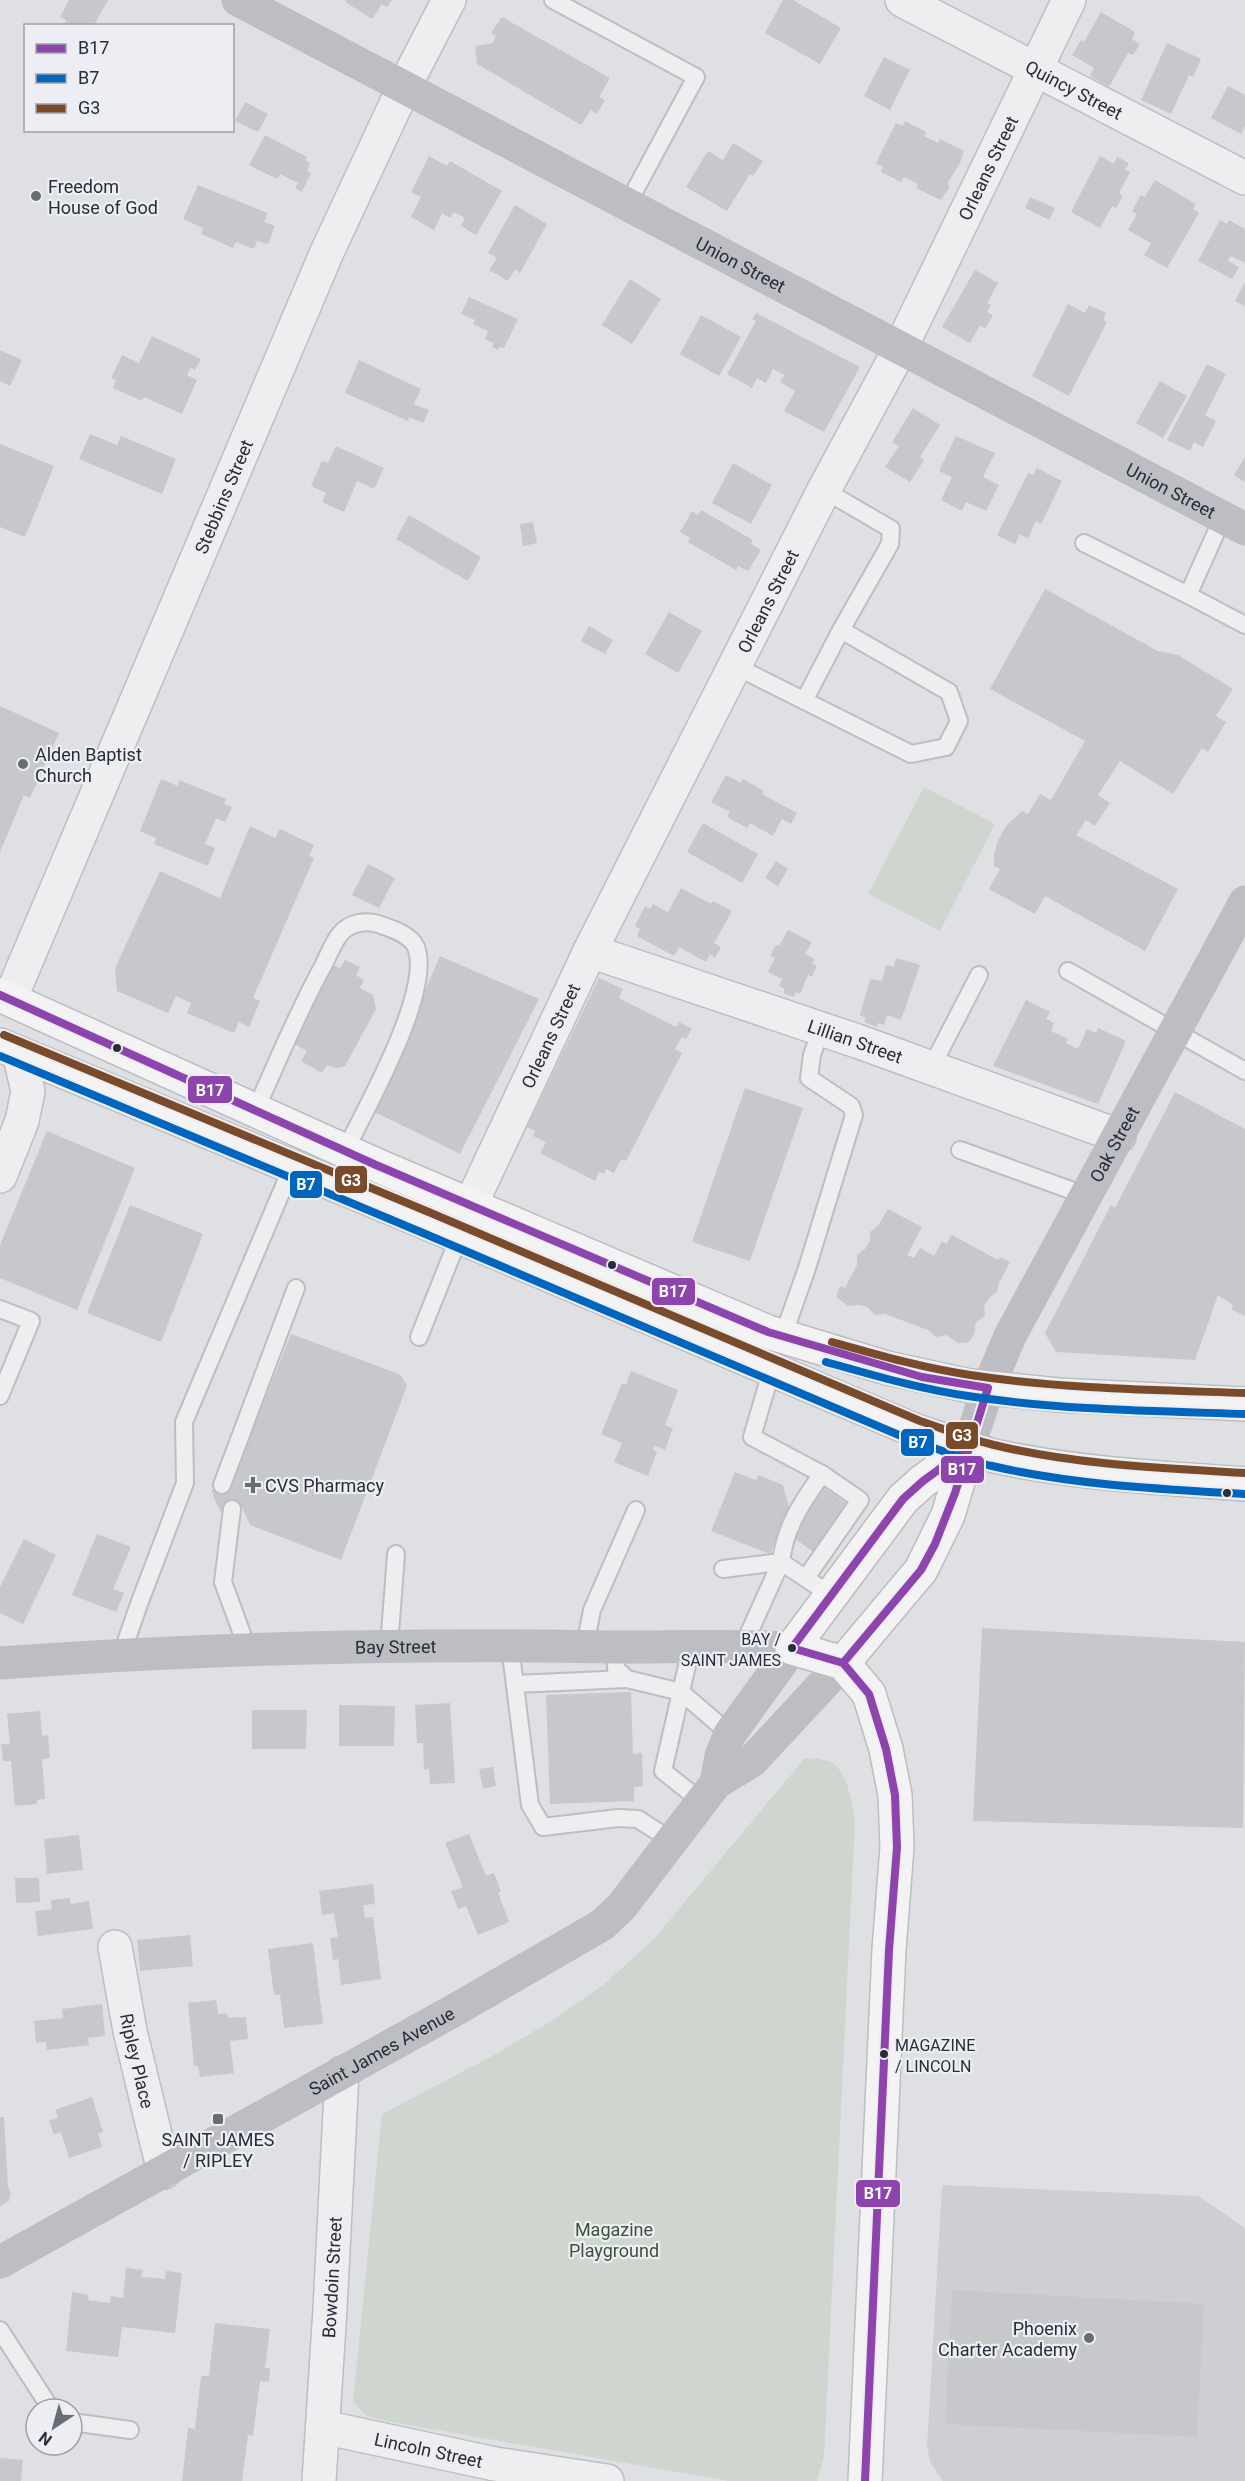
<svg xmlns="http://www.w3.org/2000/svg" width="1245" height="2481" font-family="Roboto,sans-serif">
<style>
.built{fill:#cdcfd5}
.green{fill:#cfd6cf}
.building{fill:#c7c8cb}
.lines{fill:none;stroke-linecap:round;stroke-linejoin:round}
.lane-casing{stroke:#bdbec1;stroke-width:20}
.street-casing{stroke:#bdbec1;stroke-width:36}
.primary-casing{stroke:#bcbdc0;stroke-width:36}
.lane{stroke:#eeeef0;stroke-width:16}
.street{stroke:#eeeef0;stroke-width:33}
.secondary{stroke:#bdbec3;stroke-width:33}
.primary{stroke:#f3f3f4;stroke-width:33}
.bus-1-casing{stroke:#eceef3;stroke-width:12}
.bus-2-casing{stroke:#eceef3;stroke-width:12}
.bus-3-casing{stroke:#eceef3;stroke-width:12}
.bus-1{stroke:#8e44ad;stroke-width:8}
.bus-2{stroke:#0065bd;stroke-width:8}
.bus-3{stroke:#7a4b2a;stroke-width:8}
.poi-dot{fill:#686c74;stroke:#eceef3;stroke-width:2}
.bus-dot{fill:#282d39;stroke:#eceef3;stroke-width:2}
.labels{text-anchor:middle;dominant-baseline:central;stroke-width:4.5;stroke-linejoin:round;paint-order:stroke}
.bus-label{font-size:16px;fill:#282d39;stroke:#eceef3;text-anchor:end}
.street-label{font-size:18px;fill:#282d39;stroke:#eceef3}
.poi-label{font-size:18px;fill:#282d39;stroke:#eceef3;text-anchor:start}
.park-label{font-size:18px;fill:#3b5337;stroke:#eceef3}
.line-badge{stroke:#eceef3;stroke-width:2}
.badge-label{font-size:16px;text-anchor:middle;font-weight:bold;fill:#fff}
</style>
<rect width="100%" height="100%" fill="#dfe0e3"/>
<polygon class="built" points="942,2185 1198,2196 1245,2228 1245,2481 943,2481 931,2464 927,2448"/>
<g class="green">
<polygon points="924,787 995,824 940,931 868,894"/>
<path d="M818,1758C822,1760 828,1760 832,1763C848,1772 852,1804 855,1821L824,2457L817,2481H729L385,2421L367,2416L353,2402L382,2114L496,2054L551,2021L603,1985L653,1940L804,1759Z"/>
</g>
<g class="building">
<polygon points="69,0 108,0 94,25 90,24 63,26 66,20 60,17"/>
<polygon points="346,0 392,0 387,7 382,4 372,19 345,2"/>
<polygon points="783,0 793,0 841,28 820,64 765,33"/>
<polygon points="1101,12 1135,32 1132,39 1140,44 1133,55 1128,53 1109,87 1090,76 1094,68 1072,55 1081,40 1084,42"/>
<polygon points="502,17 610,78 599,97 605,100 597,114 591,110 581,125 477,64 475,46 493,43 496,36 491,33"/>
<polygon points="1167,43 1201,59 1193,77 1189,75 1171,114 1141,100"/>
<polygon points="884,57 910,70 890,110 864,96"/>
<polygon points="1228,86 1245,95 1245,126 1241,134 1211,118"/>
<polygon points="245,102 268,114 258,132 235,121"/>
<polygon points="905,121 926,132 924,136 938,143 940,139 964,151 960,163 948,182 949,188 941,200 916,188 918,184 904,177 901,182 881,172 883,167 876,163 896,123 903,126"/>
<polygon points="265,135 307,157 305,160 310,163 307,171 311,173 302,192 295,188 298,183 280,174 277,179 249,165"/>
<polygon points="733,143 763,161 753,176 750,174 727,211 686,187 708,151 723,160"/>
<polygon points="429,156 447,166 450,161 502,191 476,235 461,226 465,218 454,212 450,218 442,213 434,230 411,217 421,197 411,192"/>
<polygon points="1100,156 1114,164 1117,157 1129,163 1125,170 1130,172 1119,193 1123,196 1116,208 1112,206 1100,228 1071,212"/>
<polygon points="1155,180 1196,204 1193,209 1199,213 1167,268 1144,255 1151,243 1128,230 1137,214 1132,211 1141,195 1145,197"/>
<polygon points="198,185 268,213 264,222 275,226 268,244 257,241 254,249 236,242 233,248 201,234 203,228 183,219"/>
<polygon points="1030,197 1055,208 1049,220 1025,208"/>
<polygon points="515,205 547,224 520,273 515,269 508,281 489,270 497,258 488,253"/>
<polygon points="1220,220 1227,224 1229,220 1245,229 1245,263 1231,256 1228,261 1239,267 1232,279 1198,261"/>
<polygon points="975,270 998,283 987,303 991,305 987,312 993,315 985,329 980,325 970,343 942,327"/>
<polygon points="630,279 661,299 632,344 602,325"/>
<polygon points="1245,282 1245,306 1235,301"/>
<polygon points="469,297 518,319 504,348 500,347 498,350 492,347 494,343 485,339 488,331 473,324 475,320 461,314"/>
<polygon points="1068,304 1085,313 1089,305 1106,313 1103,320 1107,322 1069,396 1032,376"/>
<polygon points="756,313 860,367 824,432 784,411 795,391 780,382 785,375 773,369 766,383 757,378 752,388 727,374 756,321 752,319"/>
<polygon points="701,315 741,337 719,376 680,354"/>
<polygon points="152,336 201,359 195,370 191,367 187,375 197,380 182,414 144,397 142,401 113,388 116,380 111,378 122,355 139,363"/>
<polygon points="0,350 22,360 10,386 0,381"/>
<polygon points="359,360 421,389 414,404 429,410 423,423 409,417 408,421 345,393"/>
<polygon points="1207,364 1226,374 1205,415 1216,421 1203,447 1194,442 1190,451 1167,440"/>
<polygon points="1160,381 1187,396 1163,438 1136,423"/>
<polygon points="913,408 940,425 920,457 924,460 910,482 885,467 899,446 892,442"/>
<polygon points="90,434 117,445 121,436 176,459 162,494 79,459"/>
<polygon points="956,436 995,453 983,477 999,485 986,511 966,502 962,511 941,500 952,477 939,471"/>
<polygon points="0,444 54,466 25,537 0,527"/>
<polygon points="336,446 384,468 374,489 357,481 344,512 322,502 326,493 311,486 322,461 328,463"/>
<polygon points="1245,457 1245,482 1234,475"/>
<polygon points="733,463 772,485 751,524 712,503"/>
<polygon points="1037,468 1062,481 1041,524 1036,521 1028,539 1020,534 1015,544 997,535 1028,473 1033,475"/>
<polygon points="701,510 753,540 751,544 761,550 748,571 738,566 736,570 688,542 690,538 680,532 692,511 698,515"/>
<polygon points="409,515 481,557 468,581 396,539"/>
<polygon points="533,522 537,543 523,546 520,524"/>
<polygon points="1045,589 1158,651 1178,655 1233,689 1216,716 1226,722 1208,752 1202,748 1173,794 1120,761 1098,795 1110,803 1095,826 1086,820 1076,835 1178,889 1145,951 1045,896 1035,914 989,889 1000,869 994,866 994,856 997,843 1005,827 1022,811 1028,814 1040,794 1051,800 1085,741 990,689"/>
<polygon points="669,612 702,631 678,673 645,654"/>
<polygon points="589,626 613,640 605,654 581,641"/>
<polygon points="0,706 59,733 30,798 24,795 0,852"/>
<polygon points="726,775 741,783 743,779 764,791 762,794 797,813 791,824 782,819 773,836 750,823 747,828 727,817 730,812 711,802"/>
<polygon points="161,779 178,786 179,780 226,799 224,804 232,807 225,822 216,818 205,844 215,848 208,866 154,844 156,838 140,831"/>
<polygon points="703,823 758,854 742,883 687,852"/>
<polygon points="250,826 275,838 280,829 314,845 309,856 314,858 253,998 260,1001 249,1027 239,1022 234,1033 187,1013 191,1003 176,996 168,1013 117,991 115,968 160,871 220,898"/>
<polygon points="776,861 788,869 778,886 765,878"/>
<polygon points="368,864 395,878 379,908 352,895"/>
<polygon points="681,888 711,904 713,901 732,911 714,943 721,947 715,958 710,954 706,962 679,947 674,956 637,936 640,929 635,926 645,906 650,909 653,904 668,912"/>
<polygon points="788,930 812,942 805,954 814,959 812,963 817,966 812,977 808,975 800,994 796,992 794,997 783,993 785,989 779,986 782,979 768,972 775,958 770,956 776,945 779,946"/>
<polygon points="440,956 539,999 460,1154 373,1111"/>
<polygon points="896,958 920,965 901,1020 887,1015 884,1025 878,1023 877,1027 864,1022 866,1018 860,1015 870,979 882,981 886,965 894,967"/>
<polygon points="345,960 360,967 356,975 364,980 360,988 373,995 376,1009 345,1066 337,1068 327,1065 322,1073 301,1061 307,1051 289,1041 333,965 340,968"/>
<polygon points="599,978 623,989 619,998 676,1027 679,1022 692,1029 686,1039 682,1037 675,1049 682,1053 626,1161 621,1159 614,1173 606,1169 604,1174 599,1172 595,1181 540,1153 546,1142 533,1136 535,1131 527,1127"/>
<polygon points="1026,1000 1050,1012 1046,1019 1054,1023 1051,1031 1068,1039 1066,1043 1078,1049 1087,1029 1096,1033 1098,1028 1126,1041 1098,1104 993,1066"/>
<polygon points="745,1088 803,1108 750,1261 692,1242"/>
<polygon points="1175,1092 1245,1129 1245,1316 1231,1309 1233,1305 1218,1295 1195,1360 1056,1352 1045,1333 1111,1205 1115,1208"/>
<polygon points="47,1131 135,1168 77,1310 0,1278 0,1245"/>
<polygon points="130,1205 203,1234 161,1342 87,1313"/>
<polygon points="888,1209 922,1227 907,1255 914,1258 920,1248 934,1256 942,1241 946,1244 952,1235 998,1260 1000,1257 1010,1262 999,1283 997,1292 989,1298 984,1306 985,1316 976,1322 974,1334 969,1342 958,1343 946,1335 936,1337 928,1330 885,1314 875,1315 867,1307 859,1305 848,1306 836,1297 840,1286 845,1288 857,1265 857,1255 865,1249 870,1240 870,1232 878,1226"/>
<polygon points="291,1334 399,1374 402,1377 407,1386 341,1560 250,1525 241,1505 221,1513 211,1491 232,1481"/>
<polygon points="631,1371 678,1390 665,1425 673,1428 665,1450 655,1446 653,1450 657,1452 648,1476 614,1462 622,1443 601,1434 622,1383 626,1385"/>
<polygon points="735,1472 756,1480 758,1475 783,1485 789,1507 770,1554 711,1531"/>
<polygon points="824,1488 851,1507 816,1554 790,1535"/>
<polygon points="97,1534 131,1547 113,1589 124,1593 116,1612 72,1595"/>
<polygon points="24,1539 56,1555 23,1624 0,1613 0,1587"/>
<polygon points="982,1628 1245,1642 1243,1828 973,1821"/>
<polygon points="631,1692 633,1754 642,1753 643,1786 634,1787 634,1801 550,1804 546,1695"/>
<polygon points="450,1703 455,1783 430,1784 429,1769 424,1770 423,1743 417,1743 415,1705"/>
<polygon points="339,1705 395,1706 394,1746 339,1746"/>
<polygon points="252,1710 307,1710 306,1749 252,1749"/>
<polygon points="40,1711 42,1736 48,1735 50,1758 42,1759 45,1799 37,1800 37,1804 15,1806 11,1761 3,1761 1,1744 10,1744 7,1714"/>
<polygon points="493,1767 496,1786 483,1789 479,1769"/>
<polygon points="469,1834 486,1876 494,1873 501,1891 498,1893 509,1922 478,1935 466,1906 458,1909 451,1891 463,1887 445,1843"/>
<polygon points="79,1835 83,1870 47,1874 44,1839"/>
<polygon points="15,1878 39,1878 40,1902 16,1903"/>
<polygon points="373,1884 375,1904 363,1905 365,1918 373,1917 381,1979 341,1985 338,1959 333,1960 330,1938 338,1937 334,1913 322,1915 319,1891"/>
<polygon points="70,1898 71,1904 89,1901 93,1929 38,1936 35,1911 52,1909 51,1900"/>
<polygon points="190,1935 193,1966 140,1971 137,1940"/>
<polygon points="313,1943 323,2024 284,2028 280,1995 274,1995 268,1949"/>
<polygon points="216,2000 218,2014 227,2013 228,2018 246,2017 248,2039 230,2041 234,2073 200,2077 198,2066 194,2066 188,2003"/>
<polygon points="102,2004 105,2036 88,2038 89,2045 47,2050 46,2042 36,2043 34,2021 63,2018 62,2009"/>
<polygon points="92,2097 103,2132 98,2133 102,2147 69,2158 61,2132 54,2135 49,2121 58,2118 55,2110"/>
<polygon points="0,2117 4,2117 8,2187 11,2194 9,2201 0,2206"/>
<polygon points="126,2268 143,2270 141,2277 165,2279 166,2271 182,2273 175,2333 122,2327 118,2357 66,2351 72,2292 89,2295 88,2300 110,2303 111,2296 123,2298"/>
<polygon points="952,2290 1204,2304 1197,2437 945,2424"/>
<polygon points="215,2323 270,2329 265,2368 270,2368 269,2382 260,2381 253,2436 248,2435 242,2481 182,2481 188,2428 195,2429 201,2376 209,2376"/>
<polygon points="0,2458 23,2460 21,2481 0,2481"/>
</g>
<g class="lines">
<defs>
<g id="lane">
<polyline points="553,0 696,77 627,205"/>
<polyline points="824,490 891,529 890,544 841,630"/>
<polyline points="1223,517 1188,595 1245,625"/>
<polyline points="1084,543 1188,595"/>
<polyline points="735,666 911,754 946,747 959,721 949,692 841,630 804,701"/>
<polyline points="1068,971 1245,1071"/>
<polyline points="931,1068 979,975"/>
<path d="M255,1111C277,1063 297,1013 323,966C328,956 333,943 340,934C349,923 365,920 378,924C390,928 410,934 416,947C433,991 366,1108 345,1151"/>
<polyline points="960,1150 1087,1196"/>
<polyline points="0,1309 31,1321 0,1396"/>
<polyline points="783,1336 807,1268 854,1115 851,1106 809,1078 812,1055 821,1029"/>
<polyline points="419,1337 459,1237"/>
<polyline points="772,1369 752,1437 822,1474 860,1500 806,1578"/>
<polyline points="222,1485 296,1288"/>
<polyline points="232,1509 223,1582 248,1650"/>
<path d="M723,1569L781,1562C785,1527 802,1502 822,1474"/>
<polyline points="510,1646 530,1805 543,1827 618,1818 638,1819 672,1841"/>
<polyline points="585,1646 592,1610 636,1510"/>
<polyline points="615,1646 616,1669 627,1679 681,1692 663,1771 702,1802"/>
<polyline points="743,1646 781,1562 831,1595"/>
<polyline points="389,1647 396,1554"/>
<polyline points="691,1648 681,1692 730,1734"/>
<polyline points="121,1656 139,1604 185,1483 184,1422 292,1167"/>
<polyline points="515,1684 627,1679"/>
<polyline points="0,2330 51,2409"/>
<polyline points="72,2422 130,2430"/>
</g>
<g id="street">
<path id="s1" d="M902,0L1245,178"/>
<path id="s2" d="M590,951L857,1041L1119,1136"/>
<path id="s3" d="M10,999L327,252L404,87L449,0"/>
<polyline points="0,1176 22,1121 28,1091 19,1053"/>
<path id="s4" d="M471,1204L590,951L824,490L900,349L1069,0"/>
<path id="s5" d="M115,1947L130,2031L164,2172"/>
<path id="s6" d="M323,2427L495,2464L607,2481"/>
<path id="s7" d="M319,2481L330,2309L342,2073"/>
</g>
<g id="primary">
<polyline points="0,995 376,1165 768,1332 887,1368 970,1386 1058,1395 1245,1404"/>
<path d="M0,1045L427,1223L916,1431C942,1439 968,1450 994,1456C1077,1474 1161,1478 1245,1484"/>
<polyline points="843,1663 921,1570 948,1515 968,1449"/>
<polyline points="865,2481 889,1950 897,1847 895,1795 886,1749 869,1694 843,1663 792,1648 903,1499 923,1481 968,1449"/>
</g>
</defs>
<use href="#lane" class="lane-casing"/>
<use href="#street" class="street-casing"/>
<use href="#primary" class="primary-casing"/>
<use href="#lane" class="lane"/>
<use href="#street" class="street"/>
<g class="secondary">
<path id="s8" d="M238,0L1245,529"/>
<path id="s9" d="M968,1449L988,1388L1010,1336L1245,902"/>
<path id="s10" d="M0,1663C205,1648 410,1643 615,1647C674,1647 733,1645 792,1648"/>
<polyline points="716,1783 721,1756 730,1734 792,1648"/>
<path id="s11" d="M0,2262L453,2011L602,1925L622,1906L716,1783L752,1761L843,1663"/>
</g>
<use href="#primary" class="primary"/>
<defs>
<g id="bus-1">
<polyline points="0,995 376,1165 768,1332 922,1377 988,1388 955,1493 935,1544 921,1570 843,1663"/>
<polyline points="865,2481 889,1950 897,1847 895,1795 886,1749 869,1694 843,1663 792,1648 903,1499 923,1481 967,1449"/>
</g>
<g id="bus-2">
<path d="M0,1056L423,1233L913,1441C939,1449 965,1460 992,1466C1075,1485 1160,1489 1244,1494"/>
<path d="M826,1362C873,1375 920,1389 968,1396C1059,1410 1152,1411 1245,1414"/>
</g>
<g id="bus-3">
<path d="M4,1035L431,1213L920,1421C944,1429 969,1439 994,1445C1076,1465 1161,1468 1245,1473"/>
<path d="M832,1342C878,1355 923,1368 970,1375C1061,1389 1153,1390 1245,1393"/>
</g>
</defs>
<use href="#bus-1" class="bus-1-casing"/>
<use href="#bus-2" class="bus-2-casing"/>
<use href="#bus-3" class="bus-3-casing"/>
<use href="#bus-1" class="bus-1"/>
<use href="#bus-2" class="bus-2"/>
<use href="#bus-3" class="bus-3"/>
</g>
<g class="poi-dot">
<circle cx="36" cy="196" r="6"/>
<circle cx="23" cy="764" r="6"/>
<path d="M250 1476h6v6h6v6h-6v6h-6v-6h-6v-6h6z"/>
<rect x="212" y="2113" width="12" height="12" rx="3"/>
<circle cx="1089" cy="2338" r="6"/>
</g>
<g class="bus-dot">
<circle cx="117" cy="1048" r="5"/>
<circle cx="612" cy="1265" r="5"/>
<circle cx="1227" cy="1493" r="5"/>
<circle cx="792" cy="1648" r="5"/>
<circle cx="884" cy="2054" r="5"/>
</g>
<g class="labels">
<g class="bus-label">
<text x="781" y="1639">BAY /<tspan x="781" dy="21">SAINT JAMES</tspan></text>
<text x="895" y="2045" text-anchor="start">MAGAZINE<tspan x="895" dy="21">/ LINCOLN</tspan></text>
</g>
<g class="street-label">
<text stroke="none"><textPath href="#s1" startOffset="194">Quincy Street</textPath></text>
<text stroke="none"><textPath href="#s4" startOffset="1158">Orleans Street</textPath></text>
<text stroke="none"><textPath href="#s8" startOffset="568">Union Street</textPath></text>
<text stroke="none"><textPath href="#s8" startOffset="1054">Union Street</textPath></text>
<text stroke="none"><textPath href="#s3" startOffset="546">Stebbins Street</textPath></text>
<text stroke="none"><textPath href="#s4" startOffset="672">Orleans Street</textPath></text>
<text stroke="none"><textPath href="#s4" startOffset="186">Orleans Street</textPath></text>
<text stroke="none"><textPath href="#s2" startOffset="280">Lillian Street</textPath></text>
<text stroke="none"><textPath href="#s9" startOffset="339">Oak Street</textPath></text>
<text stroke="none"><textPath href="#s10" startOffset="396">Bay Street</textPath></text>
<text stroke="none"><textPath href="#s11" startOffset="436">Saint James Avenue</textPath></text>
<text stroke="none"><textPath href="#s5" startOffset="116">Ripley Place</textPath></text>
<text stroke="none"><textPath href="#s7" startOffset="204">Bowdoin Street</textPath></text>
<text stroke="none"><textPath href="#s6" startOffset="108">Lincoln Street</textPath></text>
</g>
<g class="poi-label">
<text x="48" y="186">Freedom<tspan x="48" dy="21">House of God</tspan></text>
<text x="35" y="754">Alden Baptist<tspan x="35" dy="21">Church</tspan></text>
<text x="265" y="1485">CVS Pharmacy</text>
<text x="218" y="2139" text-anchor="middle">SAINT JAMES<tspan x="218" dy="21">/ RIPLEY</tspan></text>
<text x="1077" y="2328" text-anchor="end">Phoenix<tspan x="1077" dy="21">Charter Academy</tspan></text>
</g>
<g class="park-label">
<text x="614" y="2229">Magazine<tspan x="614" dy="21">Playground</tspan></text>
</g>
</g>
<g class="line-badge">
<rect x="187" y="1075" width="46" height="29" rx="6" fill="#8e44ad"/>
<rect x="334" y="1165" width="34" height="29" rx="6" fill="#7a4b2a"/>
<rect x="289" y="1170" width="34" height="29" rx="6" fill="#0065bd"/>
<rect x="651" y="1277" width="45" height="29" rx="6" fill="#8e44ad"/>
<rect x="945" y="1421" width="34" height="29" rx="6" fill="#7a4b2a"/>
<rect x="900" y="1428" width="35" height="29" rx="6" fill="#0065bd"/>
<rect x="940" y="1455" width="45" height="29" rx="6" fill="#8e44ad"/>
<rect x="855" y="2179" width="46" height="29" rx="6" fill="#8e44ad"/>
</g>
<g class="badge-label">
<text x="210" y="1096">B17</text>
<text x="351" y="1186">G3</text>
<text x="306" y="1190">B7</text>
<text x="673" y="1297">B17</text>
<text x="962" y="1441">G3</text>
<text x="918" y="1448">B7</text>
<text x="962" y="1475">B17</text>
<text x="878" y="2199">B17</text>
</g>
<rect x="24" y="24" width="210" height="108" fill="#eceef3" stroke="#9ea1a9" stroke-width="1.5"/>
<rect x="36" y="44" width="30" height="9" fill="#8e44ad" stroke="#9ea1a9" stroke-width="1.5"/>
<text x="78" y="54" font-size="18" fill="#282d39">B17</text>
<rect x="36" y="74" width="30" height="9" fill="#0065bd" stroke="#9ea1a9" stroke-width="1.5"/>
<text x="78" y="84" font-size="18" fill="#282d39">B7</text>
<rect x="36" y="104" width="30" height="9" fill="#7a4b2a" stroke="#9ea1a9" stroke-width="1.5"/>
<text x="78" y="114" font-size="18" fill="#282d39">G3</text>
<g transform="translate(54 2427) rotate(216)"><circle r="28" fill="#eceef3" stroke="#9ea1a9" stroke-width="1.5"/>
<path d="M0-4.5L10 22L0 15L-10 22Z" fill="#686c74"/>
<text y="-9" font-size="16" font-weight="bold" text-anchor="middle" fill="#282d39">N</text>
</g>
</svg>
